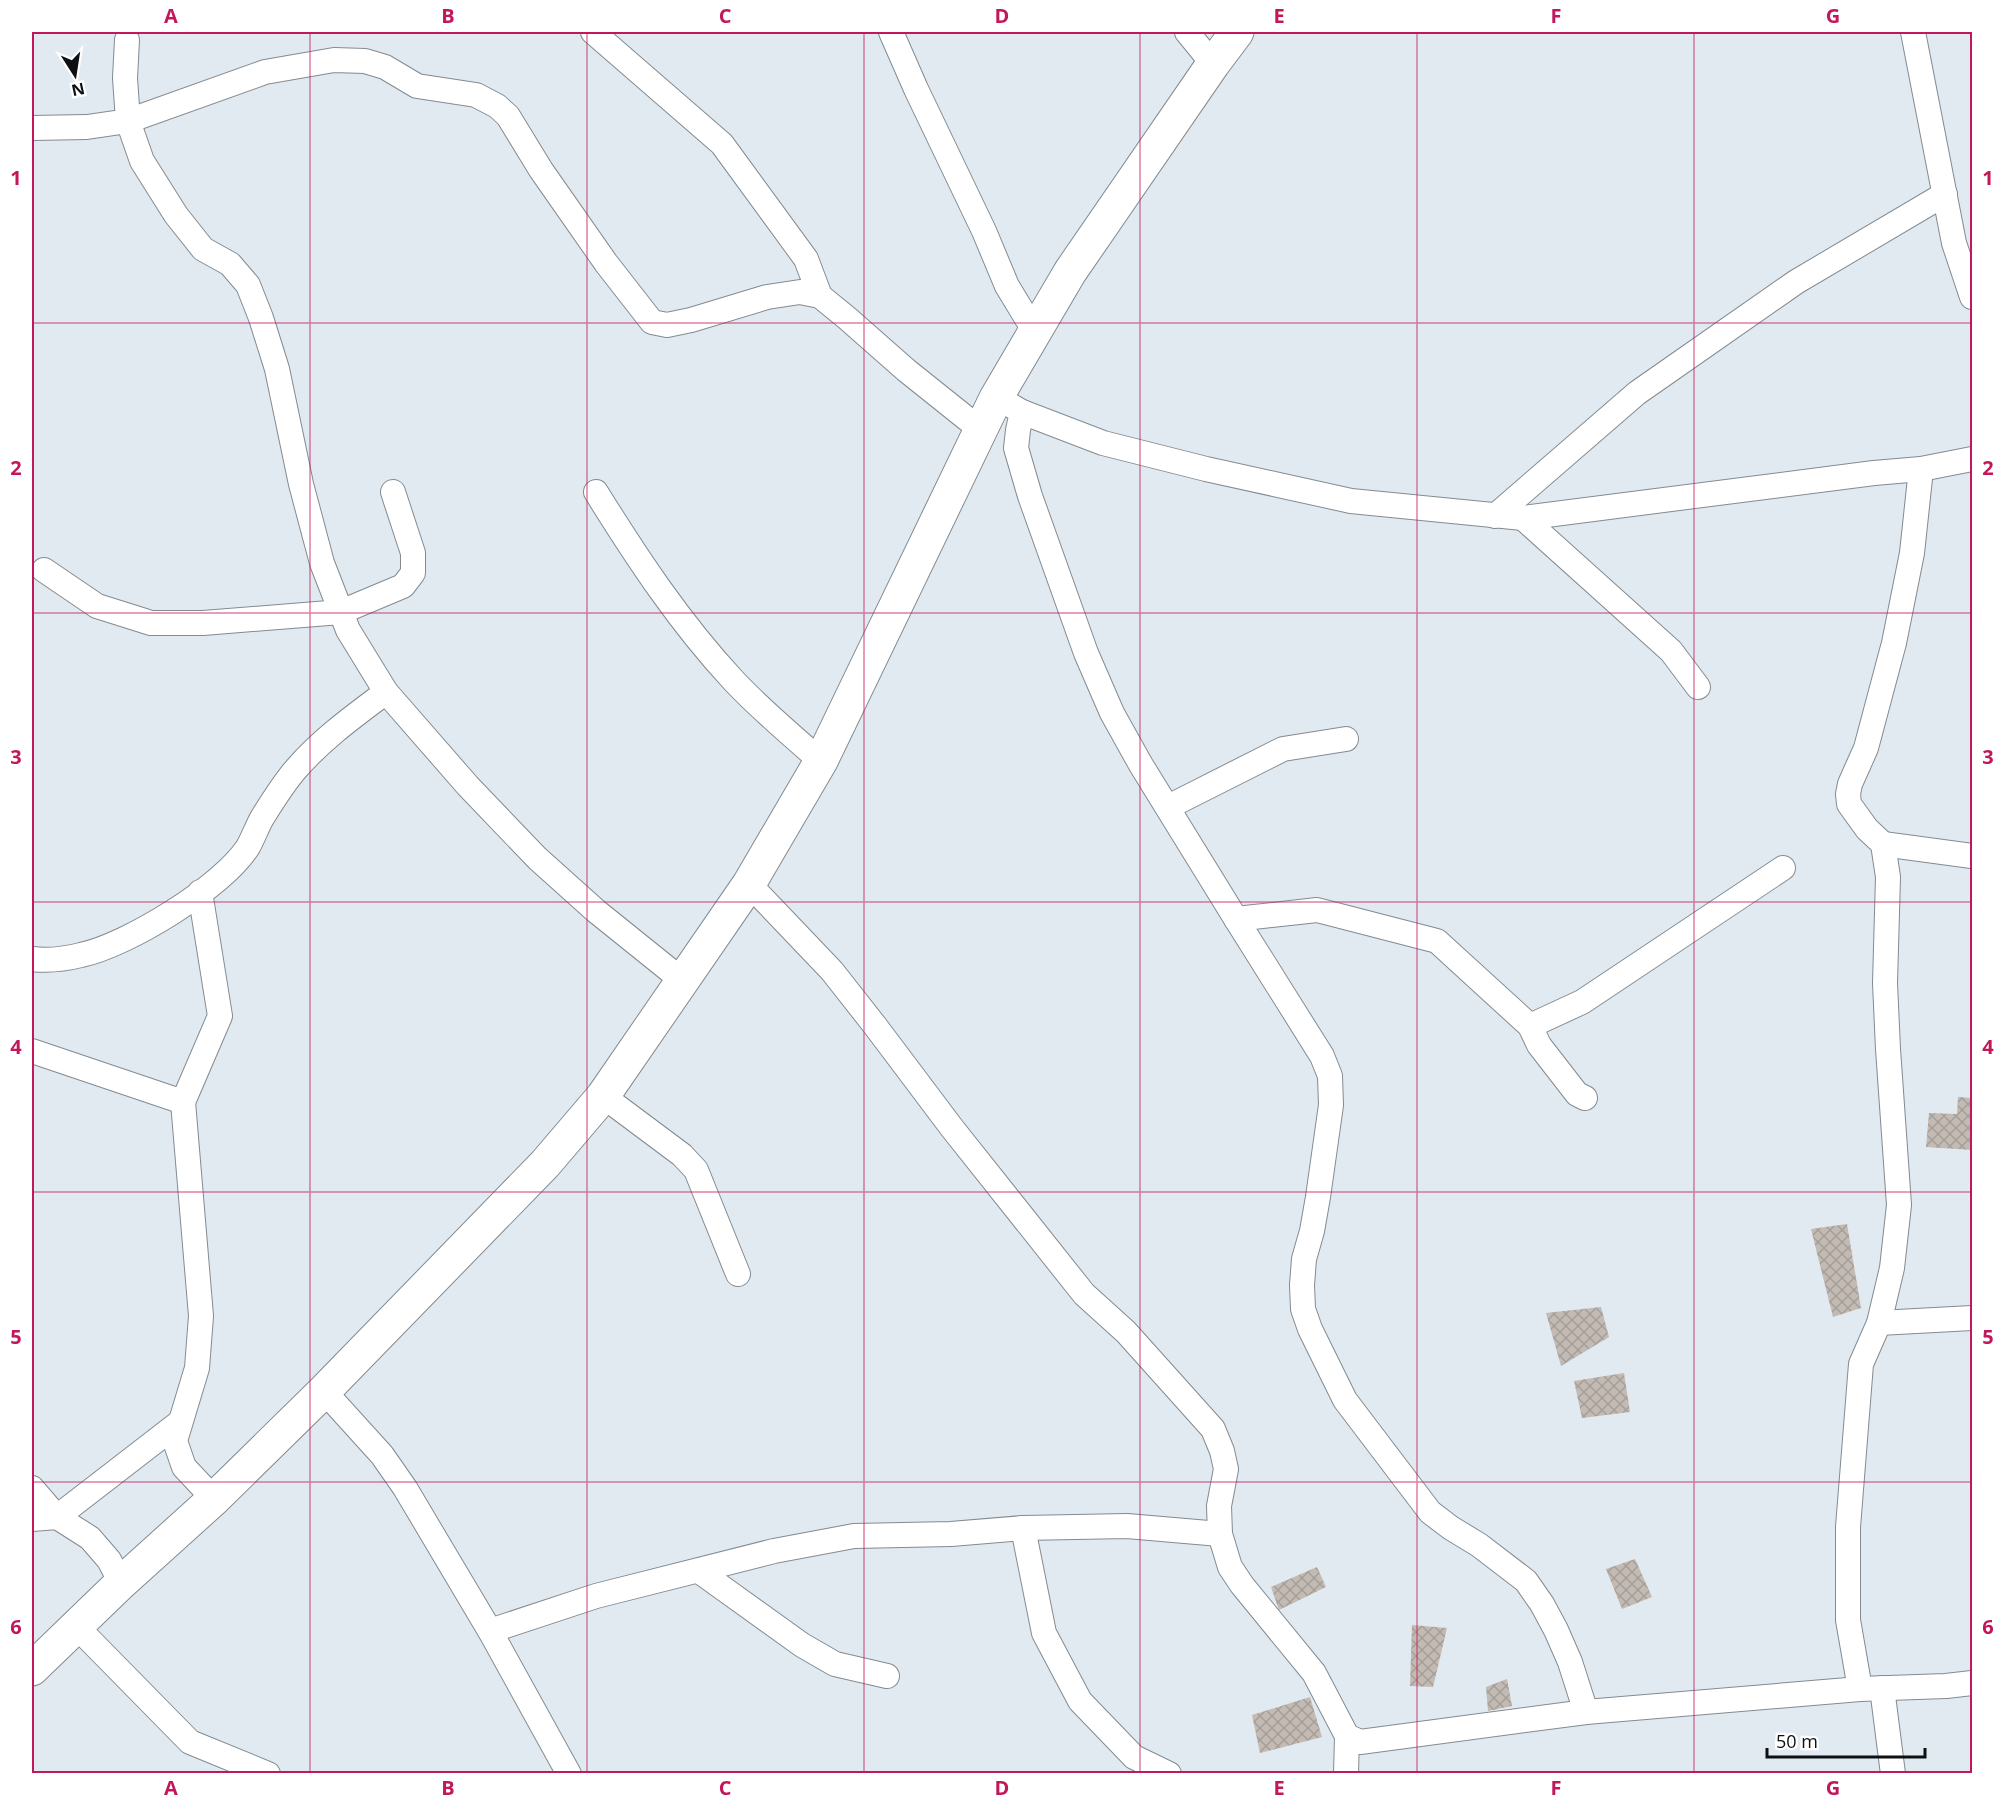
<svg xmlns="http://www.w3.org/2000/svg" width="2004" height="1805" font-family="'Open Sans',sans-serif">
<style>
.building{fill:url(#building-cross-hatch)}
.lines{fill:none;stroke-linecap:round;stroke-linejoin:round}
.minor-casing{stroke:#838b91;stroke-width:26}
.secondary-casing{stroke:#838b91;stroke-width:35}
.minor{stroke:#fff;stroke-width:24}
.secondary{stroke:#fff;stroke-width:33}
.grid{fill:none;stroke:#c2185b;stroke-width:1.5;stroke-opacity:0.55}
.neatline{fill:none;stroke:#c2185b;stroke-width:2}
.grid-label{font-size:20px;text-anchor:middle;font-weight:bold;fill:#c2185b}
</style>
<defs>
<pattern id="building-cross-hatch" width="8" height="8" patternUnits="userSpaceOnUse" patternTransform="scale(1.5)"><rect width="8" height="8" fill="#c2bab3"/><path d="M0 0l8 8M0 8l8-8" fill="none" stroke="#a69f99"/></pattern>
</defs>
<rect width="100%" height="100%" fill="#e1eaf0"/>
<g class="building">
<polygon points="1958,1097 1972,1098 1972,1150 1926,1147 1929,1113 1957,1114"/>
<polygon points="1847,1224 1861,1308 1833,1317 1811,1229"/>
<polygon points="1601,1307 1609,1337 1561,1366 1546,1313"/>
<polygon points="1624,1373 1630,1412 1582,1418 1574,1381"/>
<polygon points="1635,1559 1652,1597 1622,1609 1606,1569"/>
<polygon points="1317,1567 1326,1587 1279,1610 1271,1587"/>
<polygon points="1412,1625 1447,1628 1433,1687 1410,1686"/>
<polygon points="1507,1679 1512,1706 1488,1711 1486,1687"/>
<polygon points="1310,1697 1322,1737 1260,1753 1252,1715"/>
</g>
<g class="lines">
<defs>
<g id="minor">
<polyline points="593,32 722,144 806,259 820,296"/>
<polyline points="891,32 916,89 984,231 1007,286 1035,332"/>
<polyline points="1187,32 1213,64"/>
<polyline points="1913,32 1954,243 1972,297"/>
<polyline points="127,40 125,78 128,121 142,161 176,215 203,249 230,264 248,285 261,318 277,369 301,484 322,563 348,630 386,692 468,786 537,858 596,911 683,981"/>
<polyline points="32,128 87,127 128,121 265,72 334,60 365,61 385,67 417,86 476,95 497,106 508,116 541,170 606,263 652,322 667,325 691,320 767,297 800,292 820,296 847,318 906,370 981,430"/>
<polyline points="1010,405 1022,412 1103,443 1206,469 1351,501 1523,518 1874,473 1921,469 1972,459"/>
<polyline points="1022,412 1018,430 1016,448 1030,496 1086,653 1112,713 1141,765 1236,919 1322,1056 1330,1076 1331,1105 1318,1197 1312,1231 1304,1259 1302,1285 1303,1309 1310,1329 1345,1400 1430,1512 1451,1528 1479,1545 1526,1581 1542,1604 1556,1630 1570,1662 1586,1712"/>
<path d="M596,492C637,558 680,623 733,680C760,709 791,735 821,761"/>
<polyline points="1495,516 1637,393 1796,282 1945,194"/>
<polyline points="1523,518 1671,651 1698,687"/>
<polyline points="44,570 97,606 151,623 203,623 341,612 403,586 413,573 413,553 393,492"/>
<polyline points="1168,807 1283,749 1346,739"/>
<polyline points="1883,844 1972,856"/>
<polyline points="749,884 832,971 876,1027 952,1128 1084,1294 1126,1332 1213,1429 1222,1451 1226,1469 1219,1506 1220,1534 1230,1567 1242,1585 1314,1673 1347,1736 1360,1742 1586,1712 1860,1689 1946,1686 1972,1683"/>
<polyline points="1236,919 1317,910 1437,941 1530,1026 1539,1045 1577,1094 1585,1098"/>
<path d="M32,959C48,961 65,959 81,955C128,945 222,887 248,847C253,838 257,827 262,818C272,802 283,784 296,769C322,739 354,716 386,692"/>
<polyline points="1530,1026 1582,1002 1783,868"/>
<polyline points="32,1051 183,1102 220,1016 200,892"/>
<polyline points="603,1096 682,1155 696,1170 738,1274"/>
<polyline points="183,1102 201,1316 197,1368 175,1441 184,1467 214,1499"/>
<polyline points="1879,1323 1972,1318"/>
<polyline points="324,1391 382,1455 405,1488 490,1631 569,1774"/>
<polyline points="32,1488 57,1517 180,1422"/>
<polyline points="32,1519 57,1517 90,1538 109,1560 121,1583"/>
<polyline points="1023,1528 1044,1633 1080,1701 1134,1757 1169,1774"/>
<polyline points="699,1571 802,1645 835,1664 887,1676"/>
<polyline points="76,1626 190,1742 268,1774"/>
<polyline points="490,1631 596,1596 774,1551 854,1536 951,1534 1023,1528 1127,1526 1220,1534"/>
<polyline points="1882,1688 1893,1774"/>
<polyline points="1860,1689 1848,1620 1848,1527 1861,1364 1879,1323 1892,1268 1899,1205 1888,1049 1885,983 1888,877 1883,844 1867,829 1849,804 1848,794 1850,784 1866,748 1894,643 1912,553 1921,469"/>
<polyline points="1346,1774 1347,1736"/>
</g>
<polyline id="secondary" points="32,1669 121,1583 214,1499 324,1391 545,1164 603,1096 749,884 821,761 996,398 1070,272 1213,64 1237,32"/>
</defs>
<use href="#minor" class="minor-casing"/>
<use href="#secondary" class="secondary-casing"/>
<use href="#minor" class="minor"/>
<use href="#secondary" class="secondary"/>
</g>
<path class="grid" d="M310,32V1774M587,32V1774M864,32V1774M1140,32V1774M1417,32V1774M1694,32V1774M32,323H1972M32,613H1972M32,902H1972M32,1192H1972M32,1482H1972"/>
<rect width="2004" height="1805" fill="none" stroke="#ffffff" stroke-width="66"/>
<g transform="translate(75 75) rotate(168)" stroke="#ffffff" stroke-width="4.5" paint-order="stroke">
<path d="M0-4.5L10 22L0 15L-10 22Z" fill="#0d1012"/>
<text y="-9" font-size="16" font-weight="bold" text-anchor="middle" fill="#0d1012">N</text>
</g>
<path d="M1767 1748v9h158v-9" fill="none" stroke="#0d1012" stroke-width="3"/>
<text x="1776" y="1748" font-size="18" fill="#0d1012" stroke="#ffffff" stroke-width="4.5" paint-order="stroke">50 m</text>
<rect x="33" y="33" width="1938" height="1739" class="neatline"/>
<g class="grid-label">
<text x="171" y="23">A</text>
<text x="448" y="23">B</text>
<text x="725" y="23">C</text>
<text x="1002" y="23">D</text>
<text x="1279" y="23">E</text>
<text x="1556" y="23">F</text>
<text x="1833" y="23">G</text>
<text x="16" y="185">1</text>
<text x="1988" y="185">1</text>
<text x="16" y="475">2</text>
<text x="1988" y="475">2</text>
<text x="16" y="764">3</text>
<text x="1988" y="764">3</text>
<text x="16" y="1054">4</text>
<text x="1988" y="1054">4</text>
<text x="16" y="1344">5</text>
<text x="1988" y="1344">5</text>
<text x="16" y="1634">6</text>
<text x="1988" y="1634">6</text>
<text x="171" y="1795">A</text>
<text x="448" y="1795">B</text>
<text x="725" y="1795">C</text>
<text x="1002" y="1795">D</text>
<text x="1279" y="1795">E</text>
<text x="1556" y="1795">F</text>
<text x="1833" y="1795">G</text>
</g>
</svg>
